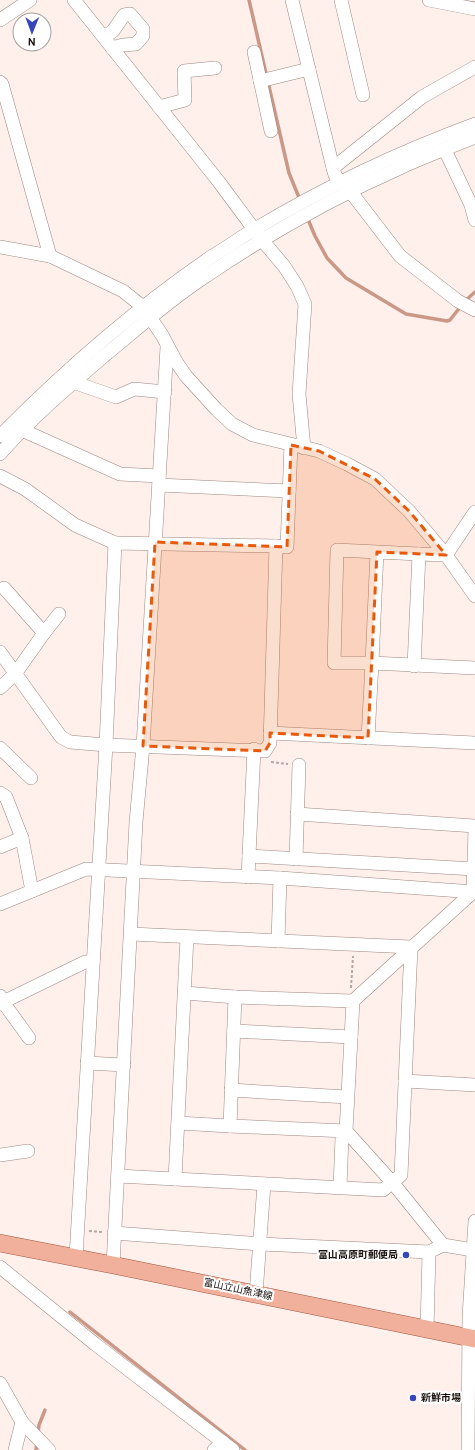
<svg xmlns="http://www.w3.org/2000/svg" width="475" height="1450" font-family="Overpass,'Noto Sans JP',sans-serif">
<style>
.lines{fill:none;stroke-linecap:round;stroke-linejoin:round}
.stream{stroke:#cb9887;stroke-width:3.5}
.minor-casing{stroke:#9d8781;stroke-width:14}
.major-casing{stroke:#a0573f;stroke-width:18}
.path{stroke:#b4a7a3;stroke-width:2;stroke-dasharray:3 2;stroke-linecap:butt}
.minor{stroke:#fff;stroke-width:13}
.major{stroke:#f1b09b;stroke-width:17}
.marked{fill:#e8590c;fill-opacity:0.2;stroke:#e8590c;stroke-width:3;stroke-dasharray:8 5;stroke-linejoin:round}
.poi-dot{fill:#3646b8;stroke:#fff;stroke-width:1.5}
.labels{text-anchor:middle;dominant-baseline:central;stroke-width:4;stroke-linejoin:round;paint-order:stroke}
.poi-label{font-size:10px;font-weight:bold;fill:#1b1310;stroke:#fff;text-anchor:end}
.street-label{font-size:10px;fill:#1b1310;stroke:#fff}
</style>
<rect width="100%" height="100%" fill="#fff0ec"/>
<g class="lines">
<g class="stream">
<polyline points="249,0 289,173 300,200"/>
<polyline points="307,217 315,236 327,258 346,278 406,314 447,321 450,320 461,306"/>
<polyline points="465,301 475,292"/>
<polyline points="70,1312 245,1450"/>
<polyline points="38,1434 39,1425 45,1410"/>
<polyline points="36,1450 37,1442"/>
</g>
<defs>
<g id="minor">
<polyline points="74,0 219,182 262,240 284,266 297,286 305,304 299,394 304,448"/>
<polyline points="292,0 333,168 335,175 340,183"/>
<polyline points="341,0 363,95"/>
<polyline points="429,0 475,9"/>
<polyline points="0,20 30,0"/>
<polyline points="104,37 113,31 124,15 130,14 143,29 143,36 136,44 123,45 112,48"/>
<polyline points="254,52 271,131"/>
<polyline points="260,81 309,69"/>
<polyline points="0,82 2,84 50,256"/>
<polyline points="159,107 185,100 184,71 215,68"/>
<polyline points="445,150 471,205 475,220"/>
<polyline points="333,168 422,97 475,67"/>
<polyline points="350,191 400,256 458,301 475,310"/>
<polyline points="0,247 50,256 123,291 143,307 162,335 177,363 186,376 216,409 232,424 253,435 319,451 347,464 375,479 409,511 446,555 475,596"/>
<polyline points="73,382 116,397 134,389 165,392"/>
<polyline points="22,430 120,474 159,476"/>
<path d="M0,436C66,369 136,308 214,255C228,247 241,237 255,229C325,187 399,152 475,124"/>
<path d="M0,454C31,418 68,387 104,356C137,329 170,299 206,276C268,234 334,197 402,167C426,156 451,147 475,137"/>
<polyline points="0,476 25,489 75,525 115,543"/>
<polyline points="159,485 289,491"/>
<polyline points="377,552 372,663 334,663 337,550 419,554"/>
<polyline points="4,588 44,633 59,614"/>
<polyline points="0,652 61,737 70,742 106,745 265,751 270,743 276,546 287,547 291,445"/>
<polyline points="414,666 419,554 446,555 475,512"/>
<polyline points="0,688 15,674 44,633"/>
<polyline points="270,733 475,743"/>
<polyline points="368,738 372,663 475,668"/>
<polyline points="0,748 31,778"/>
<polyline points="0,793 6,797 22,838"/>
<polyline points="297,814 475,826"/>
<polyline points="0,847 22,838 32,891"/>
<polyline points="249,856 474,869"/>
<polyline points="296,859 299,765"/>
<polyline points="248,877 254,749"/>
<polyline points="0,904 86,869 280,878 475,892"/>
<polyline points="131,934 411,947"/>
<polyline points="278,941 280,878"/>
<polyline points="185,993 235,997"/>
<polyline points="0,996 3,1002 85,962 93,962"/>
<polyline points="353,1001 473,892 475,829"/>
<polyline points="0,1004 3,1002 29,1038"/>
<polyline points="234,1031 351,1037"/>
<polyline points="87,1063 124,1065"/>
<polyline points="405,1081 475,1085"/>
<polyline points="231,1090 347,1097"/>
<polyline points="178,1123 230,1126"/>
<polyline points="0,1155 28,1151"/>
<polyline points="118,1176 383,1190 401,1175 411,947"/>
<polyline points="175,1179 187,937"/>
<polyline points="340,1187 342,1137 346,1131 353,1001 235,997 230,1126 346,1131 392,1182 443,1245 473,1250"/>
<polyline points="114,1233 261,1244 429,1252 443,1245"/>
<polyline points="76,1257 106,745 115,543 276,546"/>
<polyline points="113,1265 136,822 143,746 167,347"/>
<polyline points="0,1267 95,1344 233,1450"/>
<polyline points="256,1294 264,1184"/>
<polyline points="427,1330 429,1252"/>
<polyline points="0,1383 22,1422 49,1450"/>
<polyline points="15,1450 22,1422"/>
<polyline points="214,1450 223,1442"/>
<polyline points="468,1450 469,1317 475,1221"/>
</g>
<polyline id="major" points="0,1243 113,1265 475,1339"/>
</defs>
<use href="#minor" class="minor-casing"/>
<use href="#major" class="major-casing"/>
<g class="path">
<polyline points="271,762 288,764"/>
<polyline points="351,988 353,956"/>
<polyline points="89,1231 102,1232"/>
</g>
<use href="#minor" class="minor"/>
<use href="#major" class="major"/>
</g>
<path class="marked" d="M291,445L319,451L375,479L409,511L446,555L377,552L368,738L270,733V743L265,751L143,746L155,542L287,547Z"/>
<g class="poi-dot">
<circle cx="406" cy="1255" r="4"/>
<circle cx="413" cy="1398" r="4"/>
</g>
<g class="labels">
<g class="poi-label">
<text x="398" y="1255">富山高原町郵便局</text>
<text x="421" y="1398" text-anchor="start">新鮮市場</text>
</g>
<g class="street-label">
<text transform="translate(238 1290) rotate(12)">富山立山魚津線</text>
</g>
</g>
<g transform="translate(32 32) rotate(181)"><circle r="19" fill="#ffffff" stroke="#a4a19f"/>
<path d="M0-3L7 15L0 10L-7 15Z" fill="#3646b8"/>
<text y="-6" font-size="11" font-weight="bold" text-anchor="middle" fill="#1b1310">N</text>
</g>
</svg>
